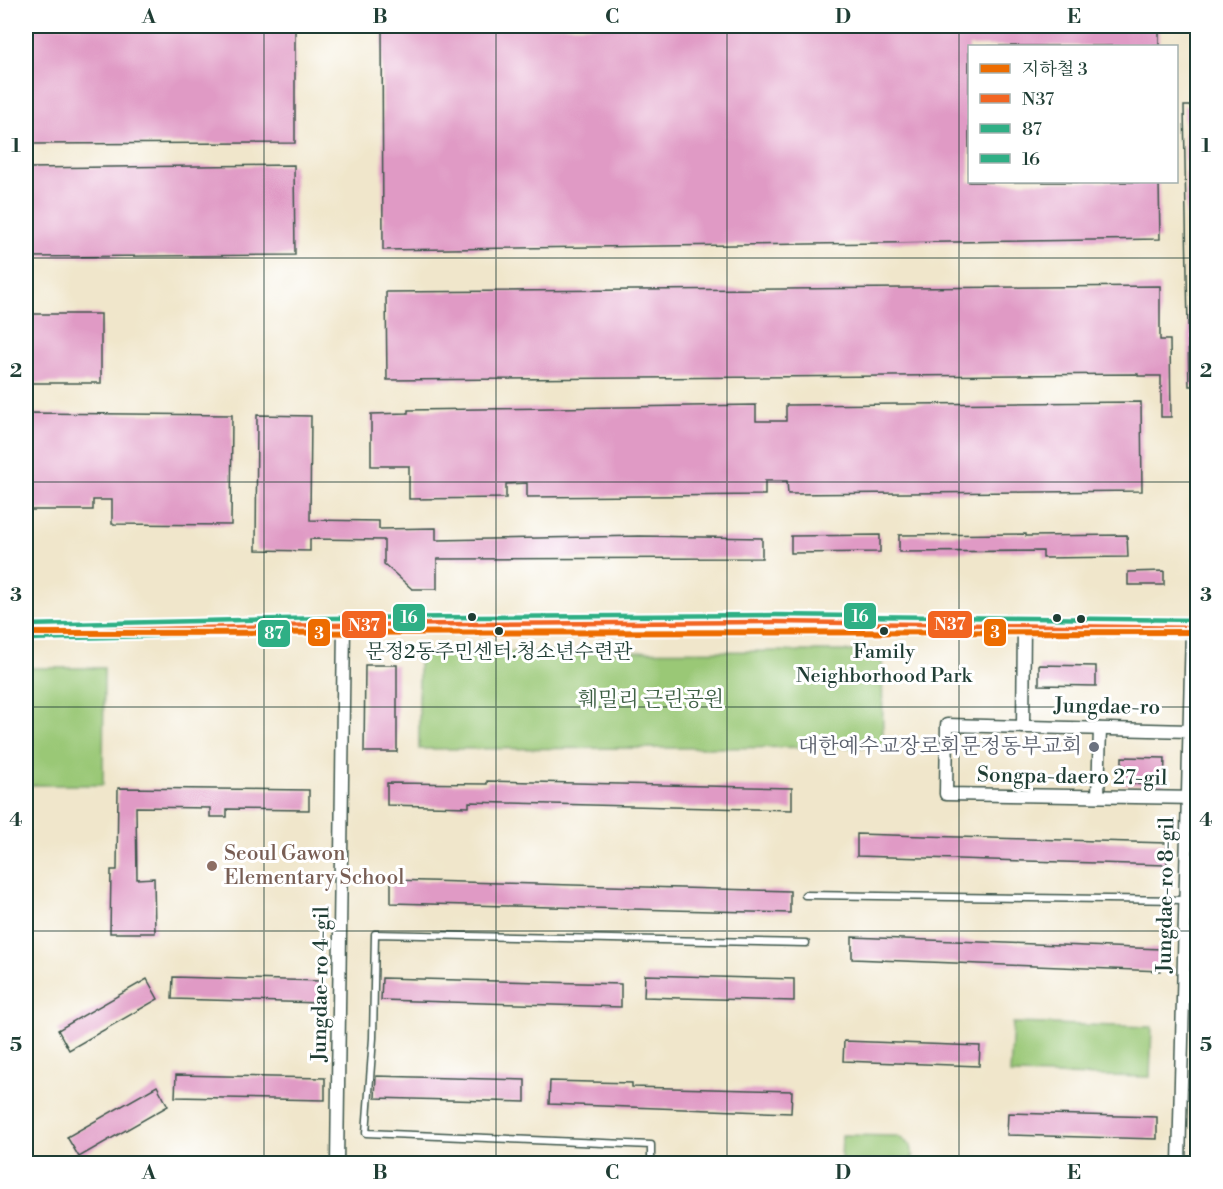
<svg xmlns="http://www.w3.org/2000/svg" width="1223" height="1189" font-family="'Libre Bodoni','Noto Serif KR',serif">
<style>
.green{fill:#9ac876;stroke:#5c8255;stroke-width:1.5}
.building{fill:#e09ac5}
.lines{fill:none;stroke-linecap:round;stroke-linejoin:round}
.service-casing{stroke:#3e564b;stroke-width:9}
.minor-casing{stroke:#3e564b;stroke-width:15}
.secondary-casing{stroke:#3e564b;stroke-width:20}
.service{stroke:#fff;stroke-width:6}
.minor{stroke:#fff;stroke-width:12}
.secondary{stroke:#fce5cf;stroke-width:16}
.bus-1-casing{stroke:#fff;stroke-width:9}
.bus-2-casing{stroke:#fff;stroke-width:9}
.bus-3-casing{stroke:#fff;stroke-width:9}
.bus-1{stroke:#f26522;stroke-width:4.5}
.bus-2{stroke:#2faf85;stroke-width:4.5}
.bus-3{stroke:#2faf85;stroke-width:4.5}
.metro-1-casing{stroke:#fff;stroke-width:10}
.metro-1{stroke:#ed6c00;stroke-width:6}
.grid{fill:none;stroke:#1f3d34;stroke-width:1.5;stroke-opacity:0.55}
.bus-dot{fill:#1f3d34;stroke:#fff;stroke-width:2}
.worship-dot{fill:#6b7280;stroke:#fff;stroke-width:2}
.education-dot{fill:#8d6e63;stroke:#fff;stroke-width:2}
.labels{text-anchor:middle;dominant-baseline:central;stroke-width:6;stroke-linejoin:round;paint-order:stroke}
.bus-label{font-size:20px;fill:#1f3d34;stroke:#fff}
.park-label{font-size:21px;fill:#3e6044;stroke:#fff}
.street-label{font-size:21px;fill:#1f3d34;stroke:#fff}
.worship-label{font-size:21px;fill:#5b616d;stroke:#fff;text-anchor:end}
.education-label{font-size:21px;fill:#785e54;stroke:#fff;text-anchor:start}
.line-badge{stroke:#fff;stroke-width:2}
.badge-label{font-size:16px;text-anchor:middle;font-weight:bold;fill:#fff}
.neatline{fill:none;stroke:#1f3d34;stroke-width:2}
.grid-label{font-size:20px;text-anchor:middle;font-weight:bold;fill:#1f3d34}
</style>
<rect width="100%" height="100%" fill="#fff"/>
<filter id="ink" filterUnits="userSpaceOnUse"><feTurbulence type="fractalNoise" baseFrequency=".0167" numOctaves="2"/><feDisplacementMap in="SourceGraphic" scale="12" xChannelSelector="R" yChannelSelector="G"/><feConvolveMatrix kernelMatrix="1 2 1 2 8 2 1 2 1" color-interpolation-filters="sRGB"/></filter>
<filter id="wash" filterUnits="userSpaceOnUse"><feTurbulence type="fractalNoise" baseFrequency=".008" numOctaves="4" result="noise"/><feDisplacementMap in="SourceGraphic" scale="24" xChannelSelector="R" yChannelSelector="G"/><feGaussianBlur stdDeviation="1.35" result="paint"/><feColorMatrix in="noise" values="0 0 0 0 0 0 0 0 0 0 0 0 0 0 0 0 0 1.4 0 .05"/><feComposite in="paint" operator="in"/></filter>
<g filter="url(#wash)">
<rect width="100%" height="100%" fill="#f0e6cb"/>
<g class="green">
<polygon points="882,651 883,747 419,749 419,652"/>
<polygon points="26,668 104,668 103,785 26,785"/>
<polygon points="1013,1023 1152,1027 1150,1077 1010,1074"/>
<polygon points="842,1135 898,1136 911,1146 913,1157 908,1163 841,1163"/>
</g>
<g id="blocks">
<g class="building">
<polygon points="26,26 295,26 295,143 26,144"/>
<polygon points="382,26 1159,26 1159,46 969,46 969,182 1159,182 1160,239 383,250"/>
<polygon points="1184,106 1197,106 1197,386 1189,386"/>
<polygon points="294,165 295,255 26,257 26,168"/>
<polygon points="1160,286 1160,340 1170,340 1171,417 1161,417 1161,376 1138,376 1138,374 387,380 386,292"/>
<rect x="26" y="314" width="75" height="69"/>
<polygon points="1141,402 1142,491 788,494 787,481 765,481 765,495 527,497 527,483 506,484 506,498 409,499 409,466 371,466 371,414 408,413 408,410 756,405 756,421 786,421 786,405"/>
<polygon points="26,413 232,415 231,525 112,524 112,500 93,500 93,510 26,510"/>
<polygon points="257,415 311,416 310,520 379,521 379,529 436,528 436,540 640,536 762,538 762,558 437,559 437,589 412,589 384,564 384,540 310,539 310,551 256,550"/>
<polygon points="1026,534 1026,536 1127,535 1128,557 1043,558 1043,551 899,552 899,535"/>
<polygon points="880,535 880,552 791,553 791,536"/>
<polygon points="1164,571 1164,585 1128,585 1128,572"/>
<polygon points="365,665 397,665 397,752 364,752"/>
<polygon points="1039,665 1096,666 1096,686 1039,685"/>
<polygon points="1122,757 1165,758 1164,785 1122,784"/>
<polygon points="487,781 792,788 792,810 469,802 469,807 387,805 387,783 487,784"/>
<polygon points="118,788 309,790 309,810 227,809 227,817 210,817 210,808 136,807 137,879 154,878 155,933 110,933 111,870 117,870"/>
<polygon points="857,834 1167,843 1167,865 857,856"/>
<polygon points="391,880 790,891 790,913 391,903"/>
<polygon points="852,937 1161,949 1161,971 852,959"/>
<polygon points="645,975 794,979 794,1001 644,997"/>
<polygon points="173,977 322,981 322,1003 172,999"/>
<polygon points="382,978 621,984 621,1007 381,1000"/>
<polygon points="147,979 158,999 69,1050 58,1030"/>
<polygon points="844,1041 980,1046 979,1066 843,1061"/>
<polygon points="176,1075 325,1078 325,1100 175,1097"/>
<polygon points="376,1076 525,1080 525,1102 375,1098"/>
<polygon points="550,1081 632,1083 632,1087 792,1091 791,1113 549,1104"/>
<polygon points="157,1086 168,1106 79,1157 67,1137"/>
<polygon points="1008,1113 1157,1117 1157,1139 1007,1135"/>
</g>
</g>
</g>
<g filter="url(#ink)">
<use href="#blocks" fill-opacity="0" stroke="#3e564b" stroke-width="1.5"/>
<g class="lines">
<defs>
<g id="service">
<polyline points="805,895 1185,900"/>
<polyline points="651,1164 651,1145 366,1133 373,1038 375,934 806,943"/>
</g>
<g id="minor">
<polyline points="1023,727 1024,625"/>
<polyline points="1190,731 947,725 946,794 1198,798"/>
<polyline points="1098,796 1100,729"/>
<polyline points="337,1164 344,625"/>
<polyline points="1179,1164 1192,628"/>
</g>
<polyline id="secondary" points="26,632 327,625 776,622 1198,628"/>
</defs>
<use href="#service" class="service-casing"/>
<use href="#minor" class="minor-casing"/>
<use href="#secondary" class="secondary-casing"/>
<use href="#service" class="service"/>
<use href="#minor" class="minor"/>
<use href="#secondary" class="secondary"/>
<defs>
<polyline id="bus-1" points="26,632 327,625 776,622 1198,628"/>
<polyline id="bus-2" points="26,639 327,632 776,630 1198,635"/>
<polyline id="bus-3" points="26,625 327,618 776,615 1198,620"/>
</defs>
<use href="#bus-1" class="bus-1-casing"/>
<use href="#bus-2" class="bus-2-casing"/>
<use href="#bus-3" class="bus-3-casing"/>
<use href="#bus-1" class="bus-1"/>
<use href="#bus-2" class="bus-2"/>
<use href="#bus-3" class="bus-3"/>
<defs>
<polyline id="metro-1" points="26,633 1198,632"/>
</defs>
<use href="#metro-1" class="metro-1-casing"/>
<use href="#metro-1" class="metro-1"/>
</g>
</g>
<path class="grid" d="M264,26V1164M496,26V1164M727,26V1164M959,26V1164M26,258H1198M26,482H1198M26,707H1198M26,931H1198"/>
<g class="bus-dot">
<circle cx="472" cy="617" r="5"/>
<circle cx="1057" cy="618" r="5"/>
<circle cx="1081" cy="619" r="5"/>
<circle cx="499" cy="631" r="5"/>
<circle cx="884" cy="631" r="5"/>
</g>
<circle class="worship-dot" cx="1094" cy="747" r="6"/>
<circle class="education-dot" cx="212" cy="866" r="6"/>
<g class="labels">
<g class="bus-label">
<text x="499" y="652">문정2동주민센터.청소년수련관</text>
<text x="884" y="652">Family<tspan x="884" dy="24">Neighborhood Park</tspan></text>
</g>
<g class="park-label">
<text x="651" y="700">훼밀리 근린공원</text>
</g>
<g class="street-label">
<text transform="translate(1107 707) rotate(1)">Jungdae-ro</text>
<text transform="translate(1072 777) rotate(1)">Songpa-daero 27-gil</text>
<text transform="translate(1166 895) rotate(-89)">Jungdae-ro 8-gil</text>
<text transform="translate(321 984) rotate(-89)">Jungdae-ro 4-gil</text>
</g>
<g class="worship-label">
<text x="1082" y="747">대한예수교장로회문정동부교회</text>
</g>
<g class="education-label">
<text x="224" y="854">Seoul Gawon<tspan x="224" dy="24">Elementary School</tspan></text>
</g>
</g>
<g class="line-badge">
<rect x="843" y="602" width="34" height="28" rx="6" fill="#2faf85"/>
<rect x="392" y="603" width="34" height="29" rx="6" fill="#2faf85"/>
<rect x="927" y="610" width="46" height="29" rx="6" fill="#f26522"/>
<rect x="341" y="610" width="46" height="29" rx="6" fill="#f26522"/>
<rect x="983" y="618" width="24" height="29" rx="6" fill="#ed6c00"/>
<rect x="307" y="618" width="24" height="29" rx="6" fill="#ed6c00"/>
<rect x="257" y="619" width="34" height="29" rx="6" fill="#2faf85"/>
</g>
<g class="badge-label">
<text x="860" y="622">16</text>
<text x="409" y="623">16</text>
<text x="950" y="630">N37</text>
<text x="364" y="631">N37</text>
<text x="995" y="638">3</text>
<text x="319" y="639">3</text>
<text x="274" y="639">87</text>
</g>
<rect width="1223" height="1189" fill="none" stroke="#fff" stroke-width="66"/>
<rect x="968" y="45" width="210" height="138" fill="#ffffff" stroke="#a5b1ae" stroke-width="1.5"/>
<rect x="980" y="64" width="30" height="9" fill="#ed6c00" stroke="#a5b1ae" stroke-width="1.5"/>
<text x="1022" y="75" font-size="18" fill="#1f3d34">지하철 3</text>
<rect x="980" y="94" width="30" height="9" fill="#f26522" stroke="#a5b1ae" stroke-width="1.5"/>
<text x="1022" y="105" font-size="18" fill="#1f3d34">N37</text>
<rect x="980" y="124" width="30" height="9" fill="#2faf85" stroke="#a5b1ae" stroke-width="1.5"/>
<text x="1022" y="135" font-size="18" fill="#1f3d34">87</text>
<rect x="980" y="154" width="30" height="9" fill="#2faf85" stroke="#a5b1ae" stroke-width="1.5"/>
<text x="1022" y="165" font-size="18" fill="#1f3d34">16</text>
<rect x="33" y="33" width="1157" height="1123" class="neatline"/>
<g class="grid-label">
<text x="149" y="23">A</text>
<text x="380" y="23">B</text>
<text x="612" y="23">C</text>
<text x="843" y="23">D</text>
<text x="1074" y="23">E</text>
<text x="16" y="152">1</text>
<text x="1206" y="152">1</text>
<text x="16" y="377">2</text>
<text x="1206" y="377">2</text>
<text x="16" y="601">3</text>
<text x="1206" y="601">3</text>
<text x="16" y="826">4</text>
<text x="1206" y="826">4</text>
<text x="16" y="1051">5</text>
<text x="1206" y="1051">5</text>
<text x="149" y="1179">A</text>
<text x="380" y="1179">B</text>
<text x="612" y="1179">C</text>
<text x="843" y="1179">D</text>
<text x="1074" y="1179">E</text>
</g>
</svg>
